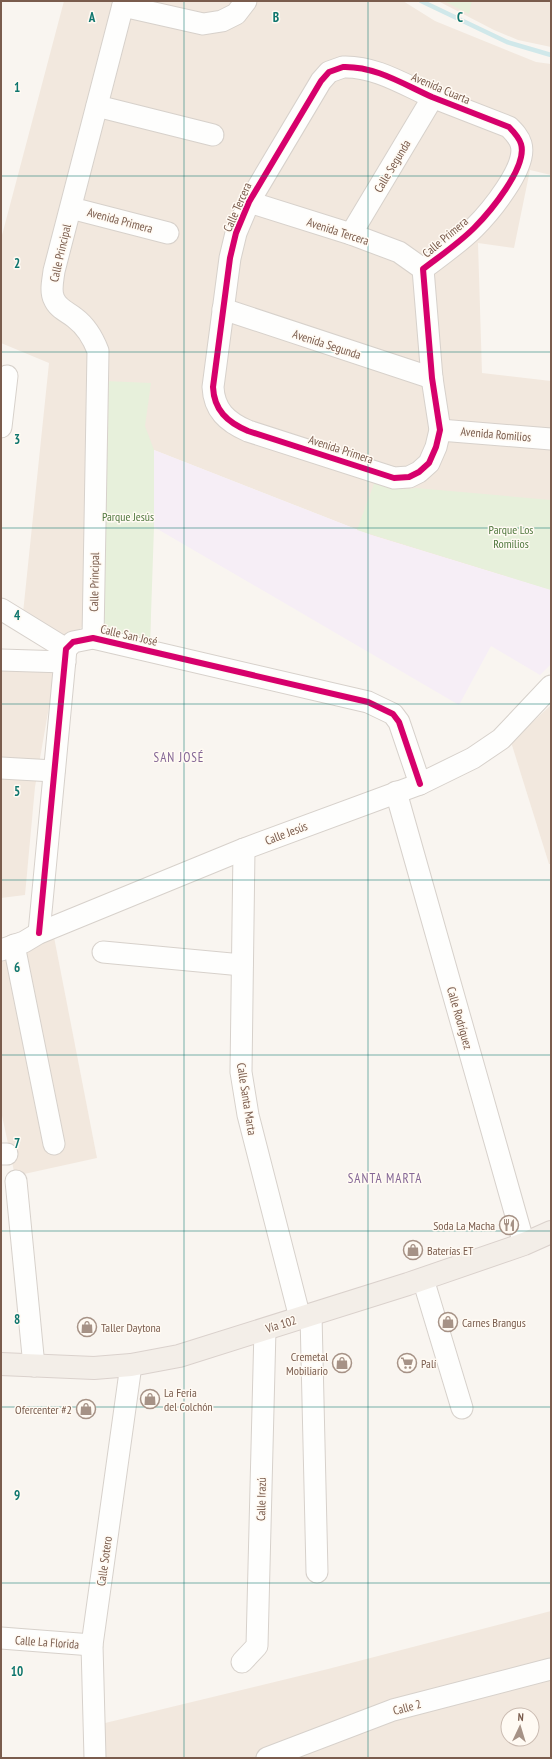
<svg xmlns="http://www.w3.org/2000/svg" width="552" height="1759" font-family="'PT Sans Narrow',sans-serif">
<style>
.residential{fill:#f2e8de;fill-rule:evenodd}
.education{fill:#f6eef6}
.green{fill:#e7f0db}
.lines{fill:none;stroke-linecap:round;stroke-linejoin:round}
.stream{stroke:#d0e8ea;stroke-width:4.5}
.minor-casing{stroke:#d7d1cb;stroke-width:23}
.major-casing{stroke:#dad1cc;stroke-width:24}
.minor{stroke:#fefefd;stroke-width:21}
.major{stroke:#f3eee8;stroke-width:22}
.cycleway-casing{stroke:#fffaf3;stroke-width:8}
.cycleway{stroke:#d6006c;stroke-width:6}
.grid{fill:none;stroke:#0f766e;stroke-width:1;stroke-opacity:0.55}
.labels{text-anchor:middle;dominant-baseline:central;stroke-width:3;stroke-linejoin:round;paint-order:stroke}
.street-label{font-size:12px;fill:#7a5c4d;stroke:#fffaf3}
.park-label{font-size:12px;fill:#537a41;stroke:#fffaf3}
.poi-label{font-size:12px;fill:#7a5c4d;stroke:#fffaf3;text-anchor:start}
.neighbourhood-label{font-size:13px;letter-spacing:1px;fill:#846695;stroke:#fffaf3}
.grid-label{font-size:13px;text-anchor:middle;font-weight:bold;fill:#0f766e;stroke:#fffaf3;stroke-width:3;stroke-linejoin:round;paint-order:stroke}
</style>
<rect width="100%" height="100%" fill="#f9f5f0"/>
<g class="residential">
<polygon points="64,1 403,1 435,21 536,62 551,64 551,175 530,170 514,248 478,243 482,373 551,381 551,590 371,535 154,450 150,644 82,627 73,635 61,635 23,613 49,363 1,343 1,239"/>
<polygon points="438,1 551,1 551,47 518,40 494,30"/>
<polygon points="1,649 58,655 35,787 25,895 1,898"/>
<polygon points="551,705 551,864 549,864 511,742"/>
<polygon points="54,937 97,1158 15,1176 1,1111 1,961"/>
<path d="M551,1611V1758H103L101,1724L328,1669ZM508,1715H532V1739H508Z"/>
</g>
<polygon class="education" points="154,450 371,535 551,590 551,664 540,675 491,646 459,705 154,527"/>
<g class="green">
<polygon points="444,1 472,1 469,14"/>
<polygon points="105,381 151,383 145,426 154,450 154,527 150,644 102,632"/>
<path d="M375,481C391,488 399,491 416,488L551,500V590L357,530Z"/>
</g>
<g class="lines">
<polyline class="stream" points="421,1 507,42 551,55"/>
<defs>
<g id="minor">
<polyline points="123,6 203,24 222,21 236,14 246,1"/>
<path d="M343,67C375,66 403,84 432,97C457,107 483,117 509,127C514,132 519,137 521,144C528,167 489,213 474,228C459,243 440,256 423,269L432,378L440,430L436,447L429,463L419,472L409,477L394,478L248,431C227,422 214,410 213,387L230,258L236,233L249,202L321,81L329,72Z"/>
<polyline points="97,106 213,135"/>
<polyline points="249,202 351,234 399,252 423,269"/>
<polyline points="71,208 168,233"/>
<polyline points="351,234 433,97"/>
<polyline points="223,309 432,378"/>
<polyline points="1,427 7,376"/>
<polyline points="440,430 551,439"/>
<polyline points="1,609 66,649"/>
<path d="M93,638L98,351C93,338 87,327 75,318C68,312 58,309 54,299C50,291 53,280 54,271L124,1"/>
<polyline points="1,660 65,662"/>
<polyline points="1,768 54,771"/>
<polyline points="396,792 524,1244"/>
<polyline points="244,849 241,1072 248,1115 300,1318"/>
<polyline points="39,933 66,649 73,642 93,638 368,702 393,714 399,722 420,784"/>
<polyline points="14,945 54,1144"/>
<polyline points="1,950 24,942 39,933 244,849 420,784 473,758 501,739 551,686"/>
<polyline points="103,952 242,965"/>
<polyline points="1,1154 7,1154"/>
<polyline points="16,1181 34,1366"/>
<polyline points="423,1279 462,1408"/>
<polyline points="311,1315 317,1572"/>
<polyline points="1,1638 92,1645"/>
<polyline points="242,1662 257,1646 265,1329"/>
<polyline points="95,1758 92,1645 131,1365"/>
<polyline points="267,1758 393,1710 551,1669"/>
</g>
<polyline id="major" points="1,1364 94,1368 131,1365 179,1356 408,1284 524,1244 551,1232"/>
</defs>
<use href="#minor" class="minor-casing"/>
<use href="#major" class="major-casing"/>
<use href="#minor" class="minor"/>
<use href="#major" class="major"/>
<defs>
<g id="cycleway">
<path d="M343,67C375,66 403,84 432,97C457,107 483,117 509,127C514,132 519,137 521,144C528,167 489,213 474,228C459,243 440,256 423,269L432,378L440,430L436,447L429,463L419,472L409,477L394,478L248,431C227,422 214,410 213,387L230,258L236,233L249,202L321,81L329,72Z"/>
<polyline points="39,933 66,649 73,642 93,638 368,702 393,714 399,722 420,784"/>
</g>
</defs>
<use href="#cycleway" class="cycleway-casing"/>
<use href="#cycleway" class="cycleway"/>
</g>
<path class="grid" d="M184,1V1758M368,1V1758M1,176H551M1,352H551M1,528H551M1,704H551M1,880H551M1,1055H551M1,1231H551M1,1407H551M1,1583H551"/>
<defs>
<symbol id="restaurant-ring" viewBox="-11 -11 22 22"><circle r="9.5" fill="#fffaf3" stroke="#a69286" stroke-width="1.5"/><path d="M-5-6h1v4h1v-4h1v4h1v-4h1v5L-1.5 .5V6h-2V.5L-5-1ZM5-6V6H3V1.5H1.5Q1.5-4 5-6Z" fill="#a69286"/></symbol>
<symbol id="shop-ring" viewBox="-11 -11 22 22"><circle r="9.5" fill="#fffaf3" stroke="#a69286" stroke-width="1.5"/><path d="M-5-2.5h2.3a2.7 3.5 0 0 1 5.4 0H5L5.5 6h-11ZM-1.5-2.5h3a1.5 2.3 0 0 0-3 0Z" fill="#a69286"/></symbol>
<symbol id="supermarket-ring" viewBox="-11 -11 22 22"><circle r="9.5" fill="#fffaf3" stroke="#a69286" stroke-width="1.5"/><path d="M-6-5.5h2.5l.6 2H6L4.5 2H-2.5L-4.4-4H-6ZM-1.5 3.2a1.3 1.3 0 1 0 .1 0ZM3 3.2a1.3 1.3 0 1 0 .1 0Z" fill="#a69286"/></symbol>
</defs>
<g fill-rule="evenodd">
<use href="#restaurant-ring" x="498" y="1214" width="22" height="22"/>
<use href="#shop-ring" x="402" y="1239" width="22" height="22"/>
<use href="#shop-ring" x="437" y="1311" width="22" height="22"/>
<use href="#shop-ring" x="76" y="1316" width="22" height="22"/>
<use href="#shop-ring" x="331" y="1352" width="22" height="22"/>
<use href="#supermarket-ring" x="396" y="1352" width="22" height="22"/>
<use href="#shop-ring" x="139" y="1388" width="22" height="22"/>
<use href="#shop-ring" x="75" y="1398" width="22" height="22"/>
</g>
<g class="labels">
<g class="street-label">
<text transform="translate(441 88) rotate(23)">Avenida Cuarta</text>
<text transform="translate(392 166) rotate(-59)">Calle Segunda</text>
<text transform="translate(237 207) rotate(-66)">Calle Tercera</text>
<text transform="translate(120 220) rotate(15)">Avenida Primera</text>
<text transform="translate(338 231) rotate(18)">Avenida Tercera</text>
<text transform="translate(445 237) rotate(-40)">Calle Primera</text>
<text transform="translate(60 253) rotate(-77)">Calle Principal</text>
<text transform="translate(327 344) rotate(18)">Avenida Segunda</text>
<text transform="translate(496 434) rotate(5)">Avenida Romilios</text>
<text transform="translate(341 449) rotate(18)">Avenida Primera</text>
<text transform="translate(94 582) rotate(-89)">Calle Principal</text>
<text transform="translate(129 635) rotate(13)">Calle San José</text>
<text transform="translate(286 833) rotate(-21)">Calle Jesús</text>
<text transform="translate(460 1018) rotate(74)">Calle Rodríguez</text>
<text transform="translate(247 1099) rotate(81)">Calle Santa Marta</text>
<text transform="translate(281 1324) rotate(-17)">Vía 102</text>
<text transform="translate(261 1499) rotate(-89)">Calle Irazú</text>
<text transform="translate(104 1561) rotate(-82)">Calle Sotero</text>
<text transform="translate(47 1642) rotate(4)">Calle La Florida</text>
<text transform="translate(407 1707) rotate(-15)">Calle 2</text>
</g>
<g class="park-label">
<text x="128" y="516">Parque Jesús</text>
<text x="511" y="529">Parque Los<tspan x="511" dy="14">Romilios</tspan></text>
</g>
<g class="poi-label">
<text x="495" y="1225" text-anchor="end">Soda La Macha</text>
<text x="427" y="1250">Baterías ET</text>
<text x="462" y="1322">Carnes Brangus</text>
<text x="101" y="1327">Taller Daytona</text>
<text x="328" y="1356" text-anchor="end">Cremetal<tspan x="328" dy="14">Mobiliario</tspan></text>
<text x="421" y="1363">Palí</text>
<text x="164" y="1392">La Feria<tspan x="164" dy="14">del Colchón</tspan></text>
<text x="72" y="1409" text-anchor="end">Ofercenter #2</text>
</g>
<g class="neighbourhood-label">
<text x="179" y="757">SAN JOSÉ</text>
<text x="385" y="1178">SANTA MARTA</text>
</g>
</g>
<g class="grid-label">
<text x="92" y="22">A</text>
<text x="276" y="22">B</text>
<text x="460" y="22">C</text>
<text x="17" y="92">1</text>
<text x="17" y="268">2</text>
<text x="17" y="444">3</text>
<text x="17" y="620">4</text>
<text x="17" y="796">5</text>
<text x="17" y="972">6</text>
<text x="17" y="1148">7</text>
<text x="17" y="1324">8</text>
<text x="17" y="1500">9</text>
<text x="17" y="1676">10</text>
</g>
<rect width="552" height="1759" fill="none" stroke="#7a5c4d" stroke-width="4"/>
<g transform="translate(520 1727) rotate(4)"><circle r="19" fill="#fffaf3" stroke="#cabbb1"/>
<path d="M0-3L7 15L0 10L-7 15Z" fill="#a69286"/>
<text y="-6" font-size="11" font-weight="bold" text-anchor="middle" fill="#7a5c4d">N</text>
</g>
</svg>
